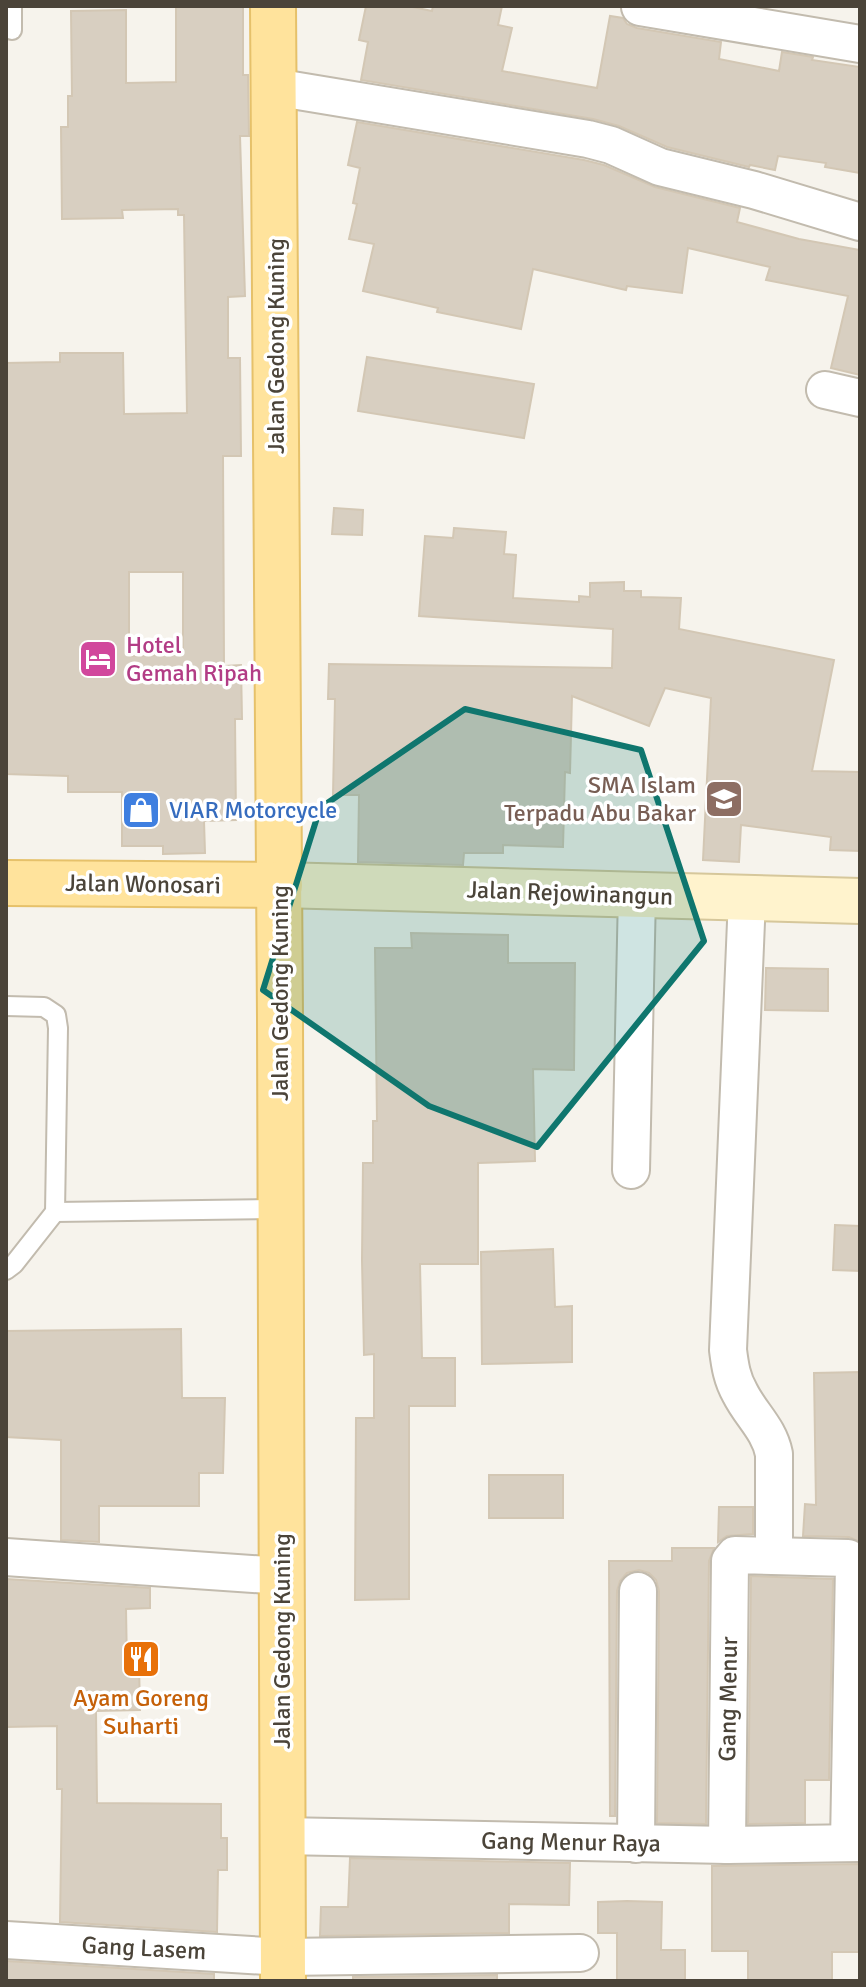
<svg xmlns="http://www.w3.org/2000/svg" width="866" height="1987" font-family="Signika,sans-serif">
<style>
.building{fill:#d8cfc1;stroke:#d3c7b4;stroke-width:2;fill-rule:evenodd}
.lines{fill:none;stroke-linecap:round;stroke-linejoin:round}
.service-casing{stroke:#c2bbae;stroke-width:22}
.minor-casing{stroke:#c2bbae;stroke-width:40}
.secondary-casing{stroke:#d6c79b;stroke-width:48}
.primary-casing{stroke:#e6c16a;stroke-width:48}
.service{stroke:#fff;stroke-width:18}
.minor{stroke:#fff;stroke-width:36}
.secondary{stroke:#fff3cd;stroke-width:44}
.primary{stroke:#ffe39c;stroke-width:44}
.marked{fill:#0f766e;fill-opacity:0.2;stroke:#0f766e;stroke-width:6;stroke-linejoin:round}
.labels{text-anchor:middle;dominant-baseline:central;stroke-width:7;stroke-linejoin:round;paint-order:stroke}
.street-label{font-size:24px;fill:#4b4439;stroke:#fff}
.hotel-label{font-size:24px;fill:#b23c85;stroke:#fff;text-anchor:start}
.education-label{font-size:24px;fill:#785e54;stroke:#fff;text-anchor:end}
.shop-label{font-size:24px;fill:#366cbe;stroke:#fff;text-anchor:start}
.food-label{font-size:24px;fill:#c56008;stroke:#fff}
</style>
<rect width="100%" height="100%" fill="#f6f3ec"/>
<g class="building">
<path d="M176,6H243V75H248L249,136H240L245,296L228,297V358H240L241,456H223L224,666L241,665L242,719H235L236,820L204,821L205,853L163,854V846H122V792H68V776L6,774V363L60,362V353H123L124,414L187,413L184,215H178V209L122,210L123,218L62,219L61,127H68V96H72L71,11L126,10V83L176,82ZM129,572H183V654L129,656Z"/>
<polygon points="366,6 408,6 432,11 433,6 502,6 498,25 512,28 502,71 597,88 610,16 623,18 627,24 637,28 721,42 719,59 779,71 782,52 813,57 812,60 860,67 860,173 825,167 826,163 778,156 775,170 750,165 749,167 667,147 619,126 593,119 361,80 368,42 359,40"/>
<polygon points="357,122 584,160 604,165 655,187 740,208 737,222 799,239 860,250 860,375 831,368 848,296 766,280 770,267 688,248 682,293 627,286 626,290 533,269 521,329 437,312 438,308 363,291 374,244 349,239 357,204 353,203 360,168 348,165"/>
<polygon points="367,357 534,384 524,438 358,411"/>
<polygon points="334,508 363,510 362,535 332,534"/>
<polygon points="454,528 506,532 504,554 516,555 513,598 579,602 579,596 590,597 590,583 624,582 624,591 641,591 641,597 681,598 679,629 834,660 812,771 860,772 860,851 830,850 831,837 741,825 739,862 703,860 711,698 665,688 649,726 572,696 570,773 565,772 563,847 503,845 503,853 464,853 463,865 358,862 359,795 333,795 335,699 328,699 329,664 612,668 613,629 419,616 425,536 453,538"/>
<polygon points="411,933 508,935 508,963 575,963 574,1070 533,1069 535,1161 478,1163 478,1264 420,1264 422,1358 455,1358 455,1406 409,1406 409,1599 355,1600 356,1418 374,1418 374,1354 364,1355 362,1260 363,1163 373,1163 373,1121 377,1121 375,948 412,948"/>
<polygon points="766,968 828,969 828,1011 765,1010"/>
<polygon points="835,1225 860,1226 860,1271 833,1270"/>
<polygon points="553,1249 555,1307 572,1306 572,1362 482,1364 481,1252"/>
<polygon points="181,1329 182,1398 225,1398 223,1473 199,1473 199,1506 99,1506 99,1542 61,1540 61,1440 6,1437 6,1331"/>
<polygon points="860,1372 860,1542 849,1537 803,1536 805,1504 816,1505 814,1373"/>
<rect x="489" y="1475" width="74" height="43"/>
<polygon points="719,1507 753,1507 753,1534 727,1536 718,1542"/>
<polygon points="672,1548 714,1548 709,1561 706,1824 657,1823 659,1591 656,1580 649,1573 639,1570 627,1573 620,1581 617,1591 615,1816 610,1816 609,1561 672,1561"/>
<polygon points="751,1576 833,1579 829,1780 805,1780 805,1823 748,1824"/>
<polygon points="6,1579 150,1588 150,1608 126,1609 127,1665 139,1664 140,1710 96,1711 97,1803 221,1804 221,1838 227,1838 227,1870 218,1870 217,1932 60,1922 62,1789 57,1789 57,1726 6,1727"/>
<polygon points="350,1858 570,1863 569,1905 509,1904 509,1933 320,1936 321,1907 348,1907"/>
<polygon points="860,1864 860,1952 832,1952 832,1981 748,1981 748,1951 712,1951 712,1866"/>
<polygon points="627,1901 662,1902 661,1950 685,1950 685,1981 617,1981 617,1933 598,1933 598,1902"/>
<polygon points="6,1961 214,1974 214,1981 6,1981"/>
<polygon points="497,1975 497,1981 353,1981 353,1977"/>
</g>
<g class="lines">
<defs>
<g id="service">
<polyline points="12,6 12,30"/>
<polyline points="6,1006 44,1007 56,1015 58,1028 55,1212 14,1264 6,1270"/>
<polyline points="55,1212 280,1209"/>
</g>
<g id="minor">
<polyline points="640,7 860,44"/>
<polyline points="274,87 588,139 611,145 660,167 754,190 860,222"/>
<polyline points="825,390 860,398"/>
<path d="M747,898L728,1350C730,1366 732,1379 740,1393C751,1415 769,1429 774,1454V1554"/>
<polyline points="631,1170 637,894"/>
<polyline points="6,1557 282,1576"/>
<polyline points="282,1836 727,1845 860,1843"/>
<polyline points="636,1844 638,1591"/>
<polyline points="727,1845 730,1561 735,1555 848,1558 854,1564 849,1843"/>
<polyline points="6,1940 283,1957 580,1953"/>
</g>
<polyline id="secondary" points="280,885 860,901"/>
<g id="primary">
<polyline points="273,6 280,1018 283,1981"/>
<polyline points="6,883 280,885"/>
</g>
</defs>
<use href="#service" class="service-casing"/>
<use href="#minor" class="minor-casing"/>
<use href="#secondary" class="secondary-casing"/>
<use href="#primary" class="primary-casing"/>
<use href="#service" class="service"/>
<use href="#minor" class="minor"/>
<use href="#secondary" class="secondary"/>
<use href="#primary" class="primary"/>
</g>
<path class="marked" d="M465,709L641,750L704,941L537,1147L429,1106L263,990L320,808Z"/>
<defs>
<symbol id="hotel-square" viewBox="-11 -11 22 22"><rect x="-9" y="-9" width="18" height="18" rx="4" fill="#d1479c" stroke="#fff"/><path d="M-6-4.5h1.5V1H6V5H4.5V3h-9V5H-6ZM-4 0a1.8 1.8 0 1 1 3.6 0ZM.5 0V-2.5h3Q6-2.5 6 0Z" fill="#fff"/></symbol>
<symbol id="school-square" viewBox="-11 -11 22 22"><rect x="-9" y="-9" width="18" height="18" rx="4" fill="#8d6e63" stroke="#fff"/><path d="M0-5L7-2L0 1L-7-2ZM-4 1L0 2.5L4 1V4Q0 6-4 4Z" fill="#fff"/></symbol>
<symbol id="shop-square" viewBox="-11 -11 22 22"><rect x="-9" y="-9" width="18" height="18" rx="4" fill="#3f7fe0" stroke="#fff"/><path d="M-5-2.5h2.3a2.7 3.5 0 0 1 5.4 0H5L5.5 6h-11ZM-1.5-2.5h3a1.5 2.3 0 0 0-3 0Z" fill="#fff"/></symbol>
<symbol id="restaurant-square" viewBox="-11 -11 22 22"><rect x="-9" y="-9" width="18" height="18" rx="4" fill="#e8710a" stroke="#fff"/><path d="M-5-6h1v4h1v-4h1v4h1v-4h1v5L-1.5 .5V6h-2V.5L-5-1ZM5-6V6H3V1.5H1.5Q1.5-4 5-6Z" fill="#fff"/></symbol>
</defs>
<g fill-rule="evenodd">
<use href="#hotel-square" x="76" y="637" width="44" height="44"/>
<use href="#school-square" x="702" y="777" width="44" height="44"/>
<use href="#shop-square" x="119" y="788" width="44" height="44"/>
<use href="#restaurant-square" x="119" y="1637" width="44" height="44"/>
</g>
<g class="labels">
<g class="street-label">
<text transform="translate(276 346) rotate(-90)">Jalan Gedong Kuning</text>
<text transform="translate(143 884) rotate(1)">Jalan Wonosari</text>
<text transform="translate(570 893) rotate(2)">Jalan Rejowinangun</text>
<text transform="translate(280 993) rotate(-90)">Jalan Gedong Kuning</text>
<text transform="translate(282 1641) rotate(-90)">Jalan Gedong Kuning</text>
<text transform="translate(728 1699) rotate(-89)">Gang Menur</text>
<text transform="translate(571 1842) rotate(1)">Gang Menur Raya</text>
<text transform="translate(144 1948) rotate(3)">Gang Lasem</text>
</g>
<g class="hotel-label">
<text x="126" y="645">Hotel<tspan x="126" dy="28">Gemah Ripah</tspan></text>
</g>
<g class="education-label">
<text x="696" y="785">SMA Islam<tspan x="696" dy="28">Terpadu Abu Bakar</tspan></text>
</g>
<g class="shop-label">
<text x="169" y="810">VIAR Motorcycle</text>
</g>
<g class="food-label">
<text x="141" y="1698">Ayam Goreng<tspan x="141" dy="28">Suharti</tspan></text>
</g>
</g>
<rect width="866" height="1987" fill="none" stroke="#4b4439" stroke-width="16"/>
</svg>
